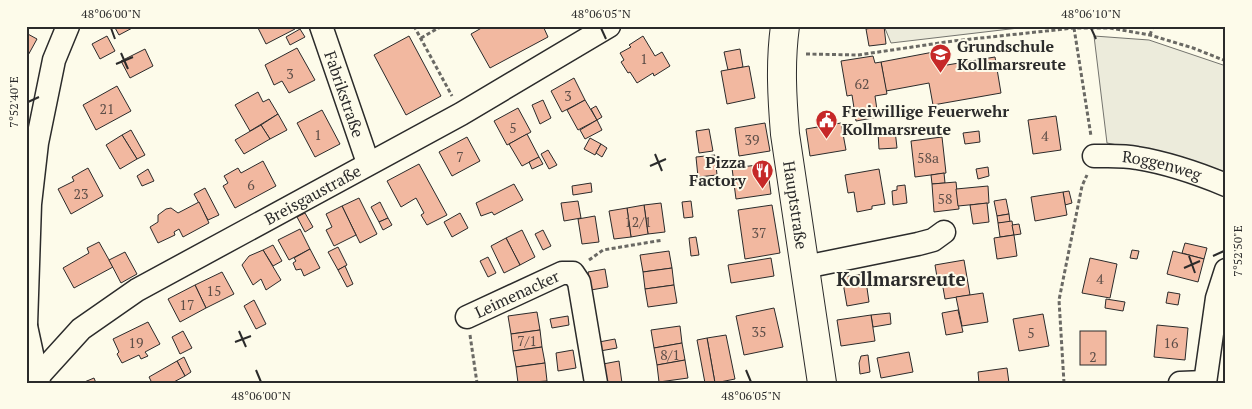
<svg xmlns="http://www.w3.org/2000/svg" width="1252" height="409" font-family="'PT Serif',serif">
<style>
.green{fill:#ecebdb;stroke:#74746e}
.building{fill:#f2b8a0;stroke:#2b2b2b}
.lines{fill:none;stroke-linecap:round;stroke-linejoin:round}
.minor-casing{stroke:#2b2b2b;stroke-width:25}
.major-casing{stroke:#2b2b2b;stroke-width:30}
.path{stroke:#6a6964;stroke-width:3;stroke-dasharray:4 2.5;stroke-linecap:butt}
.minor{stroke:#fdfbea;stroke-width:22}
.major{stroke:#fdfbea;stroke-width:28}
.ticks{fill:none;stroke:#2b2b2b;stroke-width:2}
.labels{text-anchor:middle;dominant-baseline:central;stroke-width:4;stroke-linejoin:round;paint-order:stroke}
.number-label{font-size:14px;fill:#5d4e48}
.poi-label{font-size:16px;font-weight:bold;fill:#2b2b2b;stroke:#fdfbea;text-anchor:start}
.street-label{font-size:16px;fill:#2b2b2b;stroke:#fdfbea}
.quarter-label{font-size:19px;font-weight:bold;fill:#2b2b2b;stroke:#fdfbea}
.neatline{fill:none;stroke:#2b2b2b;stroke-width:2}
.ticks-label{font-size:12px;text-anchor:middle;fill:#2b2b2b}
</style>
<rect width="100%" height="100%" fill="#fdfbea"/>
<g class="green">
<polygon points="884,26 1026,26 1027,27 891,43"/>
<polygon points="1094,36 1149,40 1226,66 1226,175 1184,158 1107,143"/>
</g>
<g class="building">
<polygon points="114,26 136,26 119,35"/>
<polygon points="257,26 293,26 295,29 266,44"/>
<polygon points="485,26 543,26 548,37 490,68 471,34"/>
<polygon points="884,26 886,44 869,46 866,29"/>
<polygon points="300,29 305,37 290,45 286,37"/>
<polygon points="26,33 37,39 26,59"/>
<polygon points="107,36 115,51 100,59 92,44"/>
<polygon points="409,36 441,96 406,115 374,55"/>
<polygon points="643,36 655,56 662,52 670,66 654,76 653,73 637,83 630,72 628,73 621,62 624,60 620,53 631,47 629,45"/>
<polygon points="297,48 315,80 289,93 282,81 274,85 265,65"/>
<polygon points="145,49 153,66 130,78 121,61"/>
<polygon points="740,49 743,67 728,70 724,52"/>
<polygon points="944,50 947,65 995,57 1001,93 933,105 929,83 886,91 881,62"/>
<polygon points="873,56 875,63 881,62 887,94 875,96 878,117 856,121 852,95 847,96 841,61"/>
<polygon points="749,66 755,98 727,104 721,71"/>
<polygon points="574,78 585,100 562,112 551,91"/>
<polygon points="117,86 131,111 96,130 83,105"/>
<polygon points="258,92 263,102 269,99 278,114 250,131 235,105"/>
<polygon points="543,100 551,118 540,124 532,105"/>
<polygon points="585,100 597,120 578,130 567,110"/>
<polygon points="596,106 602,117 597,120 591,109"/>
<polygon points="518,108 531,132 507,145 494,121"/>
<polygon points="322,110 340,144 315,157 297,123"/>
<polygon points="278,114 287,130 270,139 261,125"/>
<polygon points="1056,116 1061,150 1033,154 1028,120"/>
<polygon points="597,120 602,130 585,139 580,130"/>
<polygon points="765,123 770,151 739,156 735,128"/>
<polygon points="841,123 846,150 810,156 806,129"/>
<polygon points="261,125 270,139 244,154 235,140"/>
<polygon points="709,129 713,151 699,153 696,131"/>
<polygon points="131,130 145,155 137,159 122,135"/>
<polygon points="895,130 897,148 879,149 878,132"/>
<polygon points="979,131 980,142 965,144 963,133"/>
<polygon points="527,134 539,157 522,166 509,144"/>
<polygon points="122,135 137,159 120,169 106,145"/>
<polygon points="467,137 480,161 452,176 439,152"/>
<polygon points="942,137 946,173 915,177 911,141"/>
<polygon points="590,138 601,144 595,155 584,149"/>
<polygon points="601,144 607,148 602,157 596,153"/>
<polygon points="548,150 557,165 549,169 541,154"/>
<polygon points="715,155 717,175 698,177 696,157"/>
<polygon points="539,157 543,164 532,169 529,162"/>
<polygon points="263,161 276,186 235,208 223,186 228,183 224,176 238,168 241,173"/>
<polygon points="419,164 447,215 427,225 421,215 424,213 416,198 401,207 387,181"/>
<polygon points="767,164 771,194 736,199 732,168"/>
<polygon points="988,167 989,176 978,179 976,169"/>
<polygon points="88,168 103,196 71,214 58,189 74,181 72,177"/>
<polygon points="148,169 154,181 142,186 137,176"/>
<polygon points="879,169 885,204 872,206 872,209 857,212 854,192 848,193 845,175"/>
<polygon points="944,173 945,183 932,184 931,175"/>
<polygon points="956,182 959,209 934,212 932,184"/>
<polygon points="591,183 592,192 573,195 572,186"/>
<polygon points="514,184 523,200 494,215 492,212 481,216 476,203"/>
<polygon points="905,185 907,203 893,205 892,191 897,190 897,186"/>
<polygon points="988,186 989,203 958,206 956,189"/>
<polygon points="205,188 219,215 208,220 194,194"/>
<polygon points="1069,191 1072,203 1065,205 1063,192"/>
<polygon points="1063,192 1067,215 1035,221 1031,197"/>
<polygon points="359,198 377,234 360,243 342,206"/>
<polygon points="1006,199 1009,214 997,216 994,201"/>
<polygon points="578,201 581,218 564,221 561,203"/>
<polygon points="691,201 693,217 684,218 682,202"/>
<polygon points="199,202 209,223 183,237 179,229 174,232 175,235 158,243 150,227 158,222 158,215 166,209 171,208 178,213"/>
<polygon points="380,202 388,218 379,222 371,207"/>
<polygon points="661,203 665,232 648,234 644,205"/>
<polygon points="987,203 989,222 973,224 970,205"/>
<polygon points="644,205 648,234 631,237 627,208"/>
<polygon points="772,205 780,253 745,259 738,210"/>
<polygon points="342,206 356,235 334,246 326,230 332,227 326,214"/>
<polygon points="627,208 631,237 614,239 609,211"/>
<polygon points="305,213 313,227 305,232 297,217"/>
<polygon points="460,213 468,228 452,237 444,222"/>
<polygon points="1009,214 1010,222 998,223 997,216"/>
<polygon points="595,216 599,242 582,244 578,219"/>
<polygon points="388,218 392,225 383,230 379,222"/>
<polygon points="1012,221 1014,235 1000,237 998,223"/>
<polygon points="1019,224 1021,234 1014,235 1012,225"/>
<polygon points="300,229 310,249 289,260 278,240"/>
<polygon points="522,230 535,257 520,265 506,238"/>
<polygon points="543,230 551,246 543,250 535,234"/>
<polygon points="1014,235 1017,256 997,259 994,238"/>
<polygon points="696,237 699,255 691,256 689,238"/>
<polygon points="506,238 520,265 504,273 491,246"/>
<polygon points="99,242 113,267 74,288 63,268 89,253 87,248"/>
<polygon points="1185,243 1207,248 1204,259 1182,253"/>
<polygon points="273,245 282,261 273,266 263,250"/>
<polygon points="338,247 347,265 338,270 328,252"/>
<polygon points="310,249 320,268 304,276 301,269 296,270 293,263 296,261 294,258"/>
<polygon points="263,250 281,280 266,290 261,279 253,285 242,265 249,256"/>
<polygon points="1132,250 1139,251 1137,259 1130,258"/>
<polygon points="669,251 672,268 643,272 640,255"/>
<polygon points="1173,251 1204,259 1198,282 1167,274"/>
<polygon points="125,252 137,274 121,283 109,260"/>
<polygon points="488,257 496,273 488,277 480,261"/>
<polygon points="771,258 774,276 731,283 728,265"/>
<polygon points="1090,258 1117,264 1110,298 1082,293"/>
<polygon points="964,260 970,295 945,299 941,276 937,277 935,265"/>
<polygon points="345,266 353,284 347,287 338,270"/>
<polygon points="672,268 674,285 645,289 643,272"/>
<polygon points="605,269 608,287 591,290 588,272"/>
<polygon points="222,272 234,294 206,308 195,285"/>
<polygon points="865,274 869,302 847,306 842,277"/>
<polygon points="195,285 206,308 180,322 168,299"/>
<polygon points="674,285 677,303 648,307 645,289"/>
<polygon points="1168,292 1180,294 1178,305 1166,303"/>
<polygon points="983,293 988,322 962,326 956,297"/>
<polygon points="1106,299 1125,302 1123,311 1105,308"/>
<polygon points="254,300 266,324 256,329 244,306"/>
<polygon points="774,308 783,347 744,355 736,316"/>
<polygon points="958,310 963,332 946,335 942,313"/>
<polygon points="537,312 540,330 511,334 508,316"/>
<polygon points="890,313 891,324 873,327 871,315"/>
<polygon points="1043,314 1049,346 1019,351 1013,319"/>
<polygon points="871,315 875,341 841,346 837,320"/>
<polygon points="568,316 569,325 552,328 550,319"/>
<polygon points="148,322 160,344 145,352 148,356 141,359 139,355 122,363 117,354 119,352 113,339"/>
<polygon points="1157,325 1188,328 1185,360 1154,357"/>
<polygon points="680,326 682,343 654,348 651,330"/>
<polygon points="540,330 542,347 513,351 511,334"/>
<polygon points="183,331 192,348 180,354 172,337"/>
<rect x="1080" y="331" width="26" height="34"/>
<polygon points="726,335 735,379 715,383 707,338"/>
<polygon points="707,338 715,383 705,383 697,340"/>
<polygon points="615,339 617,348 600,351 599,342"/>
<polygon points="682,343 685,360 657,365 654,348"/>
<polygon points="542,347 545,363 516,367 513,351"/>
<polygon points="573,350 576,368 558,371 556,353"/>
<polygon points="909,352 913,372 881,378 877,358"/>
<polygon points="868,355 870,372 860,374 859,363 861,356"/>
<polygon points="184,357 191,372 185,376 177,361"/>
<polygon points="685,360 688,378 659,382 657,365"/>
<polygon points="177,361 185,376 172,383 152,383 149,377"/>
<polygon points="619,361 622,383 606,383 603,364"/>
<polygon points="545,363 547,381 518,383 516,367"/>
<polygon points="1007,368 1009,383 979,383 978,372"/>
<polygon points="94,378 96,383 82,383"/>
</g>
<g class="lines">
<defs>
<g id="minor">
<path id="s1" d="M321,26L368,163"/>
<path id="s2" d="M1094,156C1108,156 1123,155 1137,158C1168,163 1197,173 1226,185"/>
<polyline points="805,267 918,244 933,240 944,232"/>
<path id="s3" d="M467,317L562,273H573L579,282L596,383"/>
<polyline points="26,325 30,204 37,143 54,60 68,26"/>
<polyline points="26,326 37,377 39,383"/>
<path id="s4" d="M32,383L81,329L137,290L461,114L609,26"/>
<polyline points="1180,383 1205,382"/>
<polyline points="1205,383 1217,298 1226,270"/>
</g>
<g id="major">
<path id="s5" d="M785,26C780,63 782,97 785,134L822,383"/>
</g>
</defs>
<use href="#minor" class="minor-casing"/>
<use href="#major" class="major-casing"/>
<g class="path">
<polyline points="414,26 452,96"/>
<polyline points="1074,28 1091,136"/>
<polyline points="1150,35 1153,26"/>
<polyline points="421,38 442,26"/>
<polyline points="806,54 858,55 953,41 1074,28 1110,28 1150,35 1193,48 1226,61"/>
<polyline points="589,260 603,250 663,240"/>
<polyline points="470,335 477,383"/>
<polyline points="1064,383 1059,300 1082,186 1087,175"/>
</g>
<use href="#minor" class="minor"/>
<use href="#major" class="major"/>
</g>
<path class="ticks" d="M111,28L115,39M601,28L606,39M1091,28L1096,39M121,53L128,69M116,64L133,57M28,102L39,97M655,154L662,171M650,166L666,159M1189,256L1195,273M1213,256L1224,251M1184,268L1200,261M239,331L246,347M235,342L251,336M256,370L261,382M746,370L751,382"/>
<defs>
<symbol id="school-pin" viewBox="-11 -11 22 30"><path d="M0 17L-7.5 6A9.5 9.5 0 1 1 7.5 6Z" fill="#c62828" stroke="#fdfbea"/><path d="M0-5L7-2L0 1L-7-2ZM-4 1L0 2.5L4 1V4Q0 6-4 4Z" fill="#fff"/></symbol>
<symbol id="civic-pin" viewBox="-11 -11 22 30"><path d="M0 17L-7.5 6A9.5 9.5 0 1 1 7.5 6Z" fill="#c62828" stroke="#fdfbea"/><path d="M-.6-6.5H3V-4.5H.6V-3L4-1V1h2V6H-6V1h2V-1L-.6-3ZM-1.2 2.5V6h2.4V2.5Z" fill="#fff"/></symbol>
<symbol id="restaurant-pin" viewBox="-11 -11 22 30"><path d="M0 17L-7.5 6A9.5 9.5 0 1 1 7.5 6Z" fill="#c62828" stroke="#fdfbea"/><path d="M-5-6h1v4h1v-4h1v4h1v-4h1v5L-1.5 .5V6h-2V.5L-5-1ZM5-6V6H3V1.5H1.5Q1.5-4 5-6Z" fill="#fff"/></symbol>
</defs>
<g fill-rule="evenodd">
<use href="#school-pin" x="928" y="42" width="25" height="34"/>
<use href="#civic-pin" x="814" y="108" width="25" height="34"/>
<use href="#restaurant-pin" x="750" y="158" width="25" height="34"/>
</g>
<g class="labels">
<g class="number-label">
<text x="644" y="58">1</text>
<text x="290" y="73">3</text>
<text x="862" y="83">62</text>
<text x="568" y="95">3</text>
<text x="107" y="108">21</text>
<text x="513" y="127">5</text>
<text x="318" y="134">1</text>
<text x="1045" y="135">4</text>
<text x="752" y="139">39</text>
<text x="460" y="156">7</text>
<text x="928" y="157">58a</text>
<text x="251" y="184">6</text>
<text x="81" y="193">23</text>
<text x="945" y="198">58</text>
<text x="638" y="221">12/1</text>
<text x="759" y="232">37</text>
<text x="1100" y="278">4</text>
<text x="214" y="290">15</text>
<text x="187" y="304">17</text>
<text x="759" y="331">35</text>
<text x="1031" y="332">5</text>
<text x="527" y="340">7/1</text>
<text x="136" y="342">19</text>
<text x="1171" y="342">16</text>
<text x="670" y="354">8/1</text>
<text x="1093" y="356">2</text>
</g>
<g class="poi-label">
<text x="957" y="46">Grundschule<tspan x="957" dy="18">Kollmarsreute</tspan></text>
<text x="842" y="111">Freiwillige Feuerwehr<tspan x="842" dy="18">Kollmarsreute</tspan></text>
<text x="746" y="162" text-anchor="end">Pizza<tspan x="746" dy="18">Factory</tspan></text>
</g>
<g class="street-label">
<text stroke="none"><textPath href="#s1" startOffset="72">Fabrikstraße</textPath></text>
<text stroke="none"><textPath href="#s2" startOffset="69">Roggenweg</textPath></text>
<text stroke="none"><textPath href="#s4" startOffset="341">Breisgaustraße</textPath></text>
<text stroke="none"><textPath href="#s5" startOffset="180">Hauptstraße</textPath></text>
<text stroke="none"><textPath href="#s3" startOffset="55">Leimenacker</textPath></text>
</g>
<g class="quarter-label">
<text x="901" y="278">Kollmarsreute</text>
</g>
</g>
<rect width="1252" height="409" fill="none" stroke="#fdfbea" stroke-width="55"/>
<rect x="28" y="28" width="1196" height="354" class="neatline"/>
<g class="ticks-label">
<text x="111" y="18">48°06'00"N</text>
<text x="601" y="18">48°06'05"N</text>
<text x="1091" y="18">48°06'10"N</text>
<text transform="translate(14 102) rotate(-90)" y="4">7°52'40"E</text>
<text transform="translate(1238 251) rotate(-90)" y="4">7°52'50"E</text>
<text x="261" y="400">48°06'00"N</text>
<text x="751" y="400">48°06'05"N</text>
</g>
</svg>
